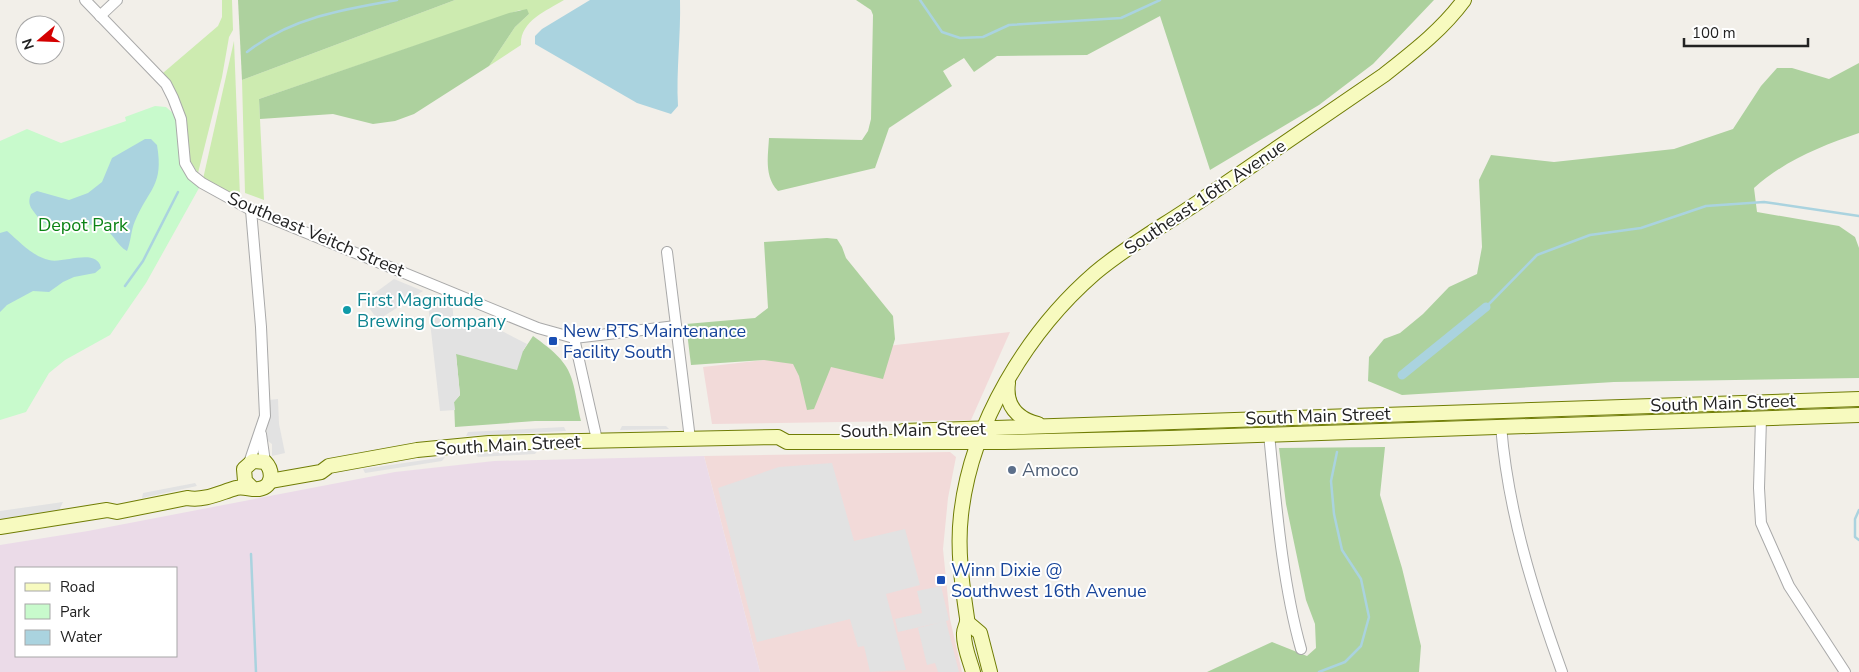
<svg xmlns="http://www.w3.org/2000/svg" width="1859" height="672" font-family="'Nunito Sans',sans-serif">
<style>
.commercial{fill:#f2dad9}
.industrial{fill:#ebdbe8;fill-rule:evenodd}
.grass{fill:#cdebb0}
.forest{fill:#add19e}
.park{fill:#c8facc}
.parking{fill:#e2e2e2}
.water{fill:#aad3df}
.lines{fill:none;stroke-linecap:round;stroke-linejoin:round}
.stream{stroke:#aad3df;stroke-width:2.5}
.canal{stroke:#aad3df;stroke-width:9}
.minor-casing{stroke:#a9a9a9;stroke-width:12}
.secondary-casing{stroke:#707d05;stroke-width:16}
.minor{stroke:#fff;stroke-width:10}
.secondary{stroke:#f7fabf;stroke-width:14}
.culture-dot{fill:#0f9aa8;stroke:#fff;stroke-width:2}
.transit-dot{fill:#1a4fb4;stroke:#fff;stroke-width:2}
.service-dot{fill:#5c6f8a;stroke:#fff;stroke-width:2}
.labels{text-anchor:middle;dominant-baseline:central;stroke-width:4;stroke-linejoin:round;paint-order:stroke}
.street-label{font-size:18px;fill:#222;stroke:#fff}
.park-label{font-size:18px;fill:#0c8416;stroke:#fff}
.culture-label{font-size:18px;fill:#0d838f;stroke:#fff;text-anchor:start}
.transit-label{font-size:18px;fill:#164399;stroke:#fff;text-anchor:start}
.service-label{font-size:18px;fill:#4e5e75;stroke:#fff;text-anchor:start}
</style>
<rect width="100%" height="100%" fill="#f2efe9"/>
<g class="commercial">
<polygon points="1010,332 971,420 712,424 703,367"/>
<polygon points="950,452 956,457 948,498 943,549 950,619 962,672 760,672 704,456"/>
</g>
<path class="industrial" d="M704,456L760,672H0V545L88,531L395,472L494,461ZM16,568H176V656H16Z"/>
<g class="grass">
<polygon points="222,0 232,0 233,30 229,37 222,77 198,173 189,159 180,101 163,73 218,26 222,17"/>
<path d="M455,0H564C546,11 520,21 521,45L489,66L515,27L529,14L520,10L259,99L264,200L245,193L242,80Z"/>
<polygon points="234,41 240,197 203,179"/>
</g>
<g class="forest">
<polygon points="238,0 455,0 242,80"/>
<path d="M856,0H1434L1373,64L1319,105L1210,170L1160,16L1087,55L997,56L974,72L964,58L943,71L952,86L889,128L875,168L778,191C764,177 768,156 769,138L862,140L868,131L871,119L873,15L871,10Z"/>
<polygon points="527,9 529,14 515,27 489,66 414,114 395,121 373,124 333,114 260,119 259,99 509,13"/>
<path d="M1859,63V133C1821,146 1784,161 1754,188L1757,212L1839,226L1855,237L1859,248V378L1614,382L1402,395L1368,381L1369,357L1384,339L1400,333L1423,314L1449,287L1477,274L1482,247L1479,180L1491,155L1554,162L1674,149L1733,129L1761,86L1777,68H1792L1829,79Z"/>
<polygon points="827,238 837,239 842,247 846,258 893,316 895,339 883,379 831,367 814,409 807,410 799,376 793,364 764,360 691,365 686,324 755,318 768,308 764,242"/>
<path d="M533,336C575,366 571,373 581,421H535L455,427L454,402L460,395L456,354L523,351Z"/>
<polygon points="1385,447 1380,495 1402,568 1421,646 1419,672 1207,672 1272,642 1307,656 1316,648 1315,624 1306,600 1286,504 1279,448"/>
</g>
<polygon class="park" points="155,106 166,107 176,116 181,163 199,188 146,283 110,335 65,360 49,373 26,412 0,420 0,141 27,129 61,143 126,121 125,117"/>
<g class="parking">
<polygon points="394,279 423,291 378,320 364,301"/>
<polygon points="452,302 454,323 468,322 500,330 527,344 523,351 517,370 456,354 460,395 454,402 455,410 440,411 428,304"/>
<polygon points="278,399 279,424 285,453 272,456 272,444 268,441 264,443 269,420 269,400"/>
<polygon points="622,426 666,426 669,429 620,430"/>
<polygon points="564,427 566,431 466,436 468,432"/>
<polygon points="538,450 535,454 478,457 475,454"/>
<polygon points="445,457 442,461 365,473 363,469"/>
<polygon points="832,463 854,541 905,529 920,585 886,594 906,670 870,672 864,646 858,647 850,619 757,642 718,488 779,467"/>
<polygon points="195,483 197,486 142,498 143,493"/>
<polygon points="63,502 60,508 61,512 0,522 0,511"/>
<polygon points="941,586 949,620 946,621 959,672 938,672 935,663 927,665 918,628 942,622 898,632 895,619 922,613 917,591"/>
</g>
<g class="water">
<path d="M590,0H680C681,35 676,71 678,106L671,114L637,103L535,44V36L542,29Z"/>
<path d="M145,139H151L157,145C164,186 149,188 135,221C131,230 131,241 127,251C117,246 113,232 102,227C77,217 55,242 34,212C29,206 28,201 31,194L37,191L69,200L88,193L102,182L112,158Z"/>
<path d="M7,231C20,242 32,256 49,260C63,264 97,247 101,268L95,273L74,277L63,282L49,292L33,291L7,305L0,312V233Z"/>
</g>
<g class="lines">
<g class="stream">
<polyline points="920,0 942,32 960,38 983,37 1009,25 1121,18 1160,0"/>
<path d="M247,52C290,18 344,9 397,0"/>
<polyline points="125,286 143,261 178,192"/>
<polyline points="1486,307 1537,255 1590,235 1641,228 1706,206 1764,202 1859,216"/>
<polyline points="1859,510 1855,519 1855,537 1859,540"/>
<polyline points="251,554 256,672"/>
<polyline points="1319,672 1345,662 1361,646 1369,617 1361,579 1342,550 1334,514 1331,481 1337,452"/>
</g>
<polyline class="canal" points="1402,375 1486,307"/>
<defs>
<g id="minor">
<polyline points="85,0 166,84 173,98 181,119 185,163 192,175 202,183 251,210 538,328 574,338 676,326"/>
<polyline points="100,16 117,0"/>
<polyline points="667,252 690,439"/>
<polyline points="574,338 597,440"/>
<polyline points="1761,418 1759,488 1761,523 1789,586 1845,672"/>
<path d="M1501,426C1508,511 1533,592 1562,672"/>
<polyline points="261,434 265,462"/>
<path d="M1269,434C1276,503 1282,582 1301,649"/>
<polyline points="249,463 265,416 261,327 251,210"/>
</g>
<g id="secondary">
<path d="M1008,383C1005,405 1017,419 1038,424"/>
<polyline points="903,431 1859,399"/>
<polyline points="270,481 321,472 329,466 417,450 489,443 778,437 787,442 1004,442 1169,438 1859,415"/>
<path d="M0,527L107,510L117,512L187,498C205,501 219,493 236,488C244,486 251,490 259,489C274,487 273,470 265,462L253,461L244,469L245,481L251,487"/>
<polyline points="967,622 980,633 990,672"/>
<path d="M973,672C970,661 963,645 964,633C964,628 968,624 967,618C962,584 957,549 961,515C971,424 1027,332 1095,273C1127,246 1165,225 1200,201C1261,159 1322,117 1384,75C1413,52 1442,30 1464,0"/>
</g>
</defs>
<use href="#minor" class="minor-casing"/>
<use href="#secondary" class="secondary-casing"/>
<use href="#minor" class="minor"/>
<use href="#secondary" class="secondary"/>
</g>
<circle class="culture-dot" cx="347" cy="310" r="5"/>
<g class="transit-dot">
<rect x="548" y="336" width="10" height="10" rx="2.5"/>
<rect x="936" y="575" width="10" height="10" rx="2.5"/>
</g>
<circle class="service-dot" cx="1012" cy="470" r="5"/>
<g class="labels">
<g class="street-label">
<text transform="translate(1205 197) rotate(-34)">Southeast 16th Avenue</text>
<text transform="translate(316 234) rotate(23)">Southeast Veitch Street</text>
<text transform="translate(1723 403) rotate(-2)">South Main Street</text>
<text transform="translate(1318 416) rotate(-2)">South Main Street</text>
<text transform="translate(913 430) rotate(-1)">South Main Street</text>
<text transform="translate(508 445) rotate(-3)">South Main Street</text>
</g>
<g class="park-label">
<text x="83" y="225">Depot Park</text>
</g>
<g class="culture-label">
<text x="357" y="300">First Magnitude<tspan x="357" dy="21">Brewing Company</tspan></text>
</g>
<g class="transit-label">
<text x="563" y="331">New RTS Maintenance<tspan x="563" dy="21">Facility South</tspan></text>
<text x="951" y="570">Winn Dixie @<tspan x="951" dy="21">Southwest 16th Avenue</tspan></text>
</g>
<g class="service-label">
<text x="1022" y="470">Amoco</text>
</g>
</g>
<rect x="15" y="567" width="162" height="90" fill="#ffffff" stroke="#a7a7a7"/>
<rect x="25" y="583" width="25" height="8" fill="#f7fabf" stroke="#a7a7a7"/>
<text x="60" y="592" font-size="15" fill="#222222">Road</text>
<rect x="25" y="604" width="25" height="15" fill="#c8facc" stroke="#a7a7a7"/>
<text x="60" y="617" font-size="15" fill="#222222">Park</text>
<rect x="25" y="630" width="25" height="15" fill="#aad3df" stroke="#a7a7a7"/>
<text x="60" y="642" font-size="15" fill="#222222">Water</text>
<g transform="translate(40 40) rotate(251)"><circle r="24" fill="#ffffff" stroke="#a7a7a7"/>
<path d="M0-4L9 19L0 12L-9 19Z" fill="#d40000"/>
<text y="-8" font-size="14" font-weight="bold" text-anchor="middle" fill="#222222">N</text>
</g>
<path d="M1684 38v8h124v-8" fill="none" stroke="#222222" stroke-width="2.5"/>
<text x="1692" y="38" font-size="15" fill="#222222" stroke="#ffffff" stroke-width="4" paint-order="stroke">100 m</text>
</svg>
